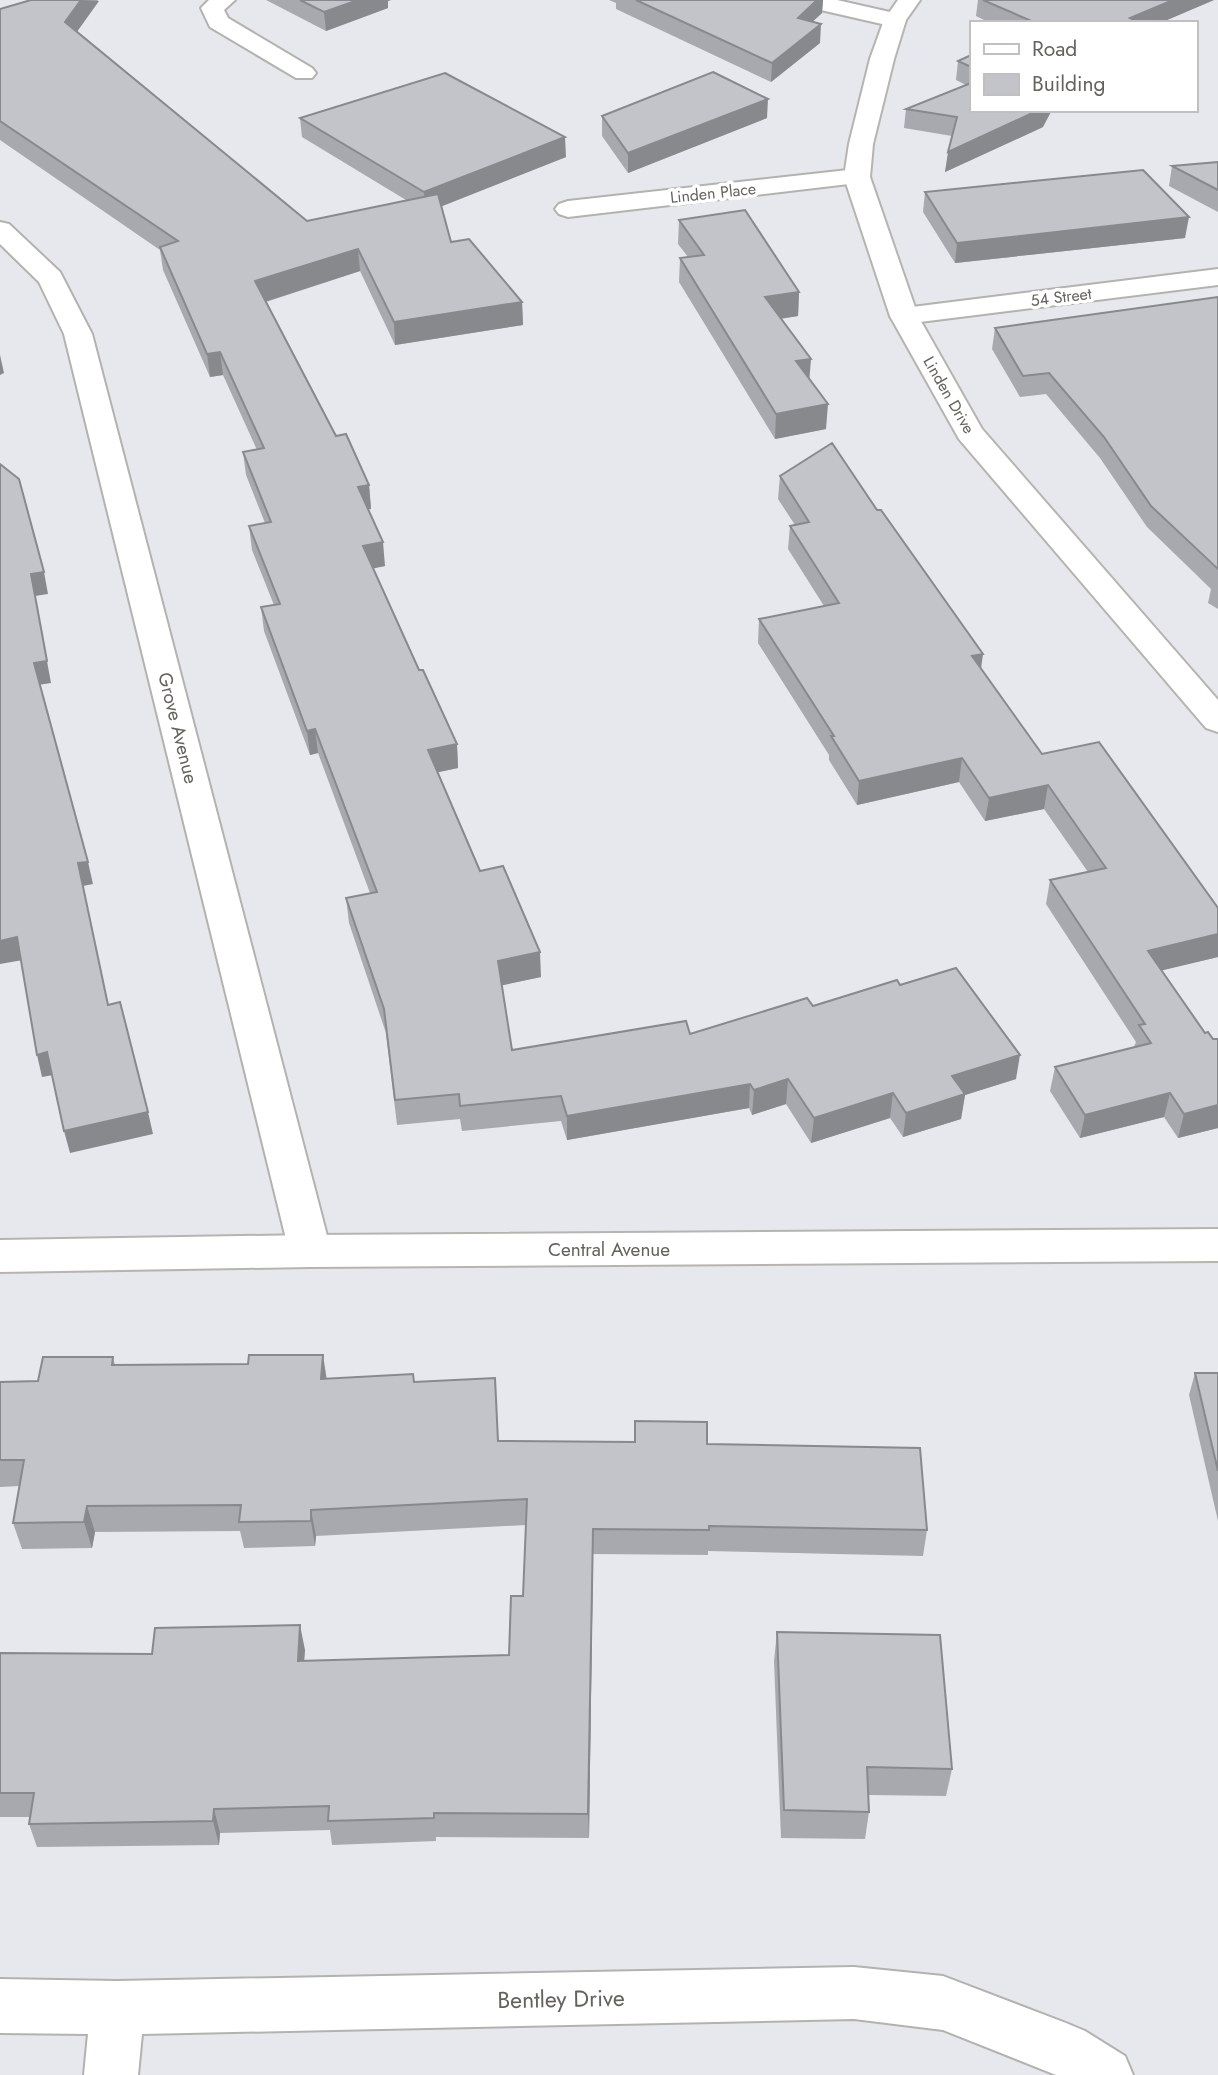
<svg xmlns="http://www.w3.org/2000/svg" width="1218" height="2075" font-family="Jost,sans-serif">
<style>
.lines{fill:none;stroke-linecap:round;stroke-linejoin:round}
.street-casing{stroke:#b4b2ae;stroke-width:4}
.secondary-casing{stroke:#b7b4b0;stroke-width:4}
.street{fill:#fff;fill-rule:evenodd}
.secondary{fill:#fff;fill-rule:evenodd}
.wall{fill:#a7a9ae}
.shaded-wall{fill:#88898d}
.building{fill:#c2c4ca;stroke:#88898d;stroke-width:2}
.labels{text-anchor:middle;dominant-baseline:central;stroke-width:7;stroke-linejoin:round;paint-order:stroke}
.far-street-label{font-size:16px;fill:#65615d;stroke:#fff}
.street-label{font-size:19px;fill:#65615d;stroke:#fff}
.near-street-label{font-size:23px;fill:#65615d;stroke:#fff}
</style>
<rect width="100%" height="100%" fill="#e6e8ee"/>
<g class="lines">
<defs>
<g id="street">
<polygon points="209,0 235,0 224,10 228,18 312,68 316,73 312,78 296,78 210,27 201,8"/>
<polygon points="796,0 837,0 903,15 906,20 903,25 895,27 799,5"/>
<polygon points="857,169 866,172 870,177 866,182 568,217 559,214 555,209 559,204 568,201"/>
<polygon points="0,222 9,224 60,272 92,334 331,1251 325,1263 310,1267 295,1263 289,1251 64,334 39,282 0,244"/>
<polygon points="1218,269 1218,285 904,324 894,322 890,316 894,310 904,308"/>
<polygon points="854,1967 943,1976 1066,2023 1085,2031 1125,2056 1133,2075 1056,2075 943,2030 854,2019 142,2034 138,2075 84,2075 88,2034 0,2033 0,1979 117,1981"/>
</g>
<g id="secondary">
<polygon points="898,0 920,0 906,20 894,59 873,144 870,177 918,316 982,429 1218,700 1218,732 1206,728 959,439 890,316 844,177 849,144 870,59 884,20"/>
<polygon points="1218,1229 1218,1261 310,1267 0,1272 0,1240 310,1235"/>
</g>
</defs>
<use href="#street" class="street-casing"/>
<use href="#secondary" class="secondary-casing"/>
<use href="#street" class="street"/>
<use href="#secondary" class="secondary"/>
</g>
<g class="wall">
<polygon points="31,0 98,0 77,31 307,221 406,200 302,137 300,118 566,157 441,206 451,242 522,302 523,325 395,345 360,271 266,302 336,436 369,485 371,509 368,509 385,566 373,568 419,670 457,744 458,768 438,772 480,871 541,977 502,985 512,1050 690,1034 900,985 1016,1079 965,1095 961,1119 903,1137 890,1118 811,1143 786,1104 752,1115 749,1108 567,1140 561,1121 462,1131 460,1119 397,1125 386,1033 349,923 346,898 370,893 318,753 310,755 264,631 261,607 274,605 252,550 249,526 265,523 246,475 243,452 257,450 223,375 210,377 163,270 160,250 0,140 0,9"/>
<polygon points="266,0 391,0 388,1 388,8 326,31"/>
<polygon points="609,0 823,0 822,13 812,22 820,43 771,82 616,9 616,3"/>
<polygon points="978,0 1214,0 1160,23 990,23 976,16"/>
<polygon points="971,55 971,110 1043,127 945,172 952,136 904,128 906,109 966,85 956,80 958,61"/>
<polygon points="602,116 767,118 628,173 602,136"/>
<polygon points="1218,162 1218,212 1169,186 1172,166"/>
<polygon points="925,192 1185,238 955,263 923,212"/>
<polygon points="679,220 799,292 798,316 781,319 809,379 826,429 775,439 679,282 680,258 688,257 678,244"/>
<polygon points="1218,297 1218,609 1208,603 1211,589 1147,527 1100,458 1046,394 1020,397 992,349 995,328"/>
<polygon points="780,476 981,669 1042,754 1218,908 1218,957 1162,970 1205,1033 1213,1039 1218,1039 1218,1128 1178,1138 1164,1117 1080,1138 1050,1091 1055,1067 1134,1047 1136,1042 1046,904 1050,880 1088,872 1044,809 985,821 959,782 857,805 829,760 829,755 758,643 759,619 824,606 788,549 790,526 795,525 778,499"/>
<polygon points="113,1357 115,1365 327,1379 414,1382 498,1441 707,1444 927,1530 923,1556 708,1551 708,1555 593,1554 589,1838 436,1837 436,1841 332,1845 330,1830 220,1833 219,1845 37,1847 29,1824 30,1817 0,1817 0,1653 152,1654 305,1650 304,1661 509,1655 523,1596 526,1525 316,1536 315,1546 244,1548 240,1531 95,1532 92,1548 22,1549 13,1523 20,1486 0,1487 0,1382 38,1381"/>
<polygon points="1195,1373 1218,1373 1218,1521 1189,1395"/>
<polygon points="777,1632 952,1769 946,1796 869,1795 869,1812 865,1839 781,1838 774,1661"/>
</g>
<g class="shaded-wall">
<polygon points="81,0 99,1 69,43 65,22"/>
<polygon points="358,0 391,0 388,1 388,8 326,31 324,12"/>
<polygon points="817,0 823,0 822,13 796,37 798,18"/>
<polygon points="1173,0 1214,0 1160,23 1129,23 1130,18"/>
<polygon points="821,24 820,43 771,82 772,63"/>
<polygon points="768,99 767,118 628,173 628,153"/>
<polygon points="1039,110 1052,110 1043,127 945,172 948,152"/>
<polygon points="565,137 566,157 425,213 424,192"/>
<polygon points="1189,217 1185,238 955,263 957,243"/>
<polygon points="358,249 360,271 258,304 255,281"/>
<polygon points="799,292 798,316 763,321 765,297"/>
<polygon points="522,302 523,325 395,345 394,322"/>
<polygon points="220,352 223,375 210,377 207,354"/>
<polygon points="0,355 4,373 0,375"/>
<polygon points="811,359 809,384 796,361"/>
<polygon points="828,404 826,429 775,439 776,414"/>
<polygon points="369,485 371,509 361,510 358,487"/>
<polygon points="383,542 385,566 366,570 363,546"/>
<polygon points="44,572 48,594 35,596 51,683 38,685 34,663 31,574"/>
<polygon points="983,654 980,677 972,656"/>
<polygon points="315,729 318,753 310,755 307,731"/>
<polygon points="457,744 458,768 430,774 428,750"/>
<polygon points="962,758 959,782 857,805 859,781"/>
<polygon points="1048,785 1044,809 985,821 989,798"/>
<polygon points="88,862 93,884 83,886 78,863"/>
<polygon points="1218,934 1218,957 1143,975 1148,951"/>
<polygon points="17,937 23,960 0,964 0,941"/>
<polygon points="540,952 541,977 499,986 498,961"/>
<polygon points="47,1052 53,1075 42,1077 37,1055"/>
<polygon points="1020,1055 1016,1079 965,1095 961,1119 903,1137 906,1113 952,1076"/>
<polygon points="788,1079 786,1104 752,1115 754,1090"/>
<polygon points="750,1084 749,1108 567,1140 567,1116"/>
<polygon points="893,1093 890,1118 811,1143 814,1118"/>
<polygon points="1170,1093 1164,1117 1080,1138 1085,1115"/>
<polygon points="1218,1105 1218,1128 1178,1138 1184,1114"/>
<polygon points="148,1112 153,1134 70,1153 64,1131"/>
<polygon points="323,1355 327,1381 321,1379"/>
<polygon points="87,1506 95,1532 92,1548 84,1522"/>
<polygon points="311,1510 316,1536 315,1546 311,1521"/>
<polygon points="593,1529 593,1554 589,1838 588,1814"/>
<polygon points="300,1625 305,1650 302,1686 298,1661"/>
<polygon points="214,1809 220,1833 219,1845 213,1821"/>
</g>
<g class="building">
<polygon points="31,0 81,0 65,22 307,221 438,194 451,242 469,239 522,302 394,322 358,249 255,281 336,436 346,434 369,485 358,487 383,542 363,546 419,670 423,670 457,744 428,750 480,871 503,866 540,952 498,961 512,1050 686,1021 690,1034 807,998 813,1006 897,980 900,985 956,968 1020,1055 952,1076 965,1094 906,1113 893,1093 814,1118 788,1079 754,1090 750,1084 567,1116 561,1096 460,1106 459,1094 395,1100 384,1009 346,898 377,892 315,729 307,731 261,607 280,604 249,526 271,522 243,452 264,448 220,352 207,354 160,247 178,241 0,121 0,9"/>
<polygon points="300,0 358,0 324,12"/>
<polygon points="636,0 817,0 798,18 821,24 772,63"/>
<polygon points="983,0 1173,0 1130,18 1141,23 1036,23"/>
<polygon points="971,55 971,67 958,61"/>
<polygon points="713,72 768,99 628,153 602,116"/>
<polygon points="445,73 565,137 424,192 300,118"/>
<polygon points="971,83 971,110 1039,110 948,152 957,117 906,109"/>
<polygon points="1218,162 1218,190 1172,166"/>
<polygon points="1143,170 1189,217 957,243 925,192"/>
<polygon points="745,210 799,292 765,297 811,359 796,361 828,404 776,414 680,258 704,255 679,220"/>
<polygon points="1218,297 1218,569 1151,506 1104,437 1049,373 1023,376 995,328"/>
<polygon points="832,443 877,510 881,510 983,654 972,656 1042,754 1099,742 1218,908 1218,934 1148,951 1205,1033 1208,1032 1213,1039 1218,1039 1218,1105 1184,1114 1170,1093 1085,1115 1055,1067 1151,1043 1139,1025 1145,1024 1050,880 1106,868 1048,785 989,798 962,758 859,781 831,736 834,736 759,619 839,603 790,526 809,522 780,476"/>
<polygon points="0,464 19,479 44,572 31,574 47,661 34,663 88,862 78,863 108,1005 120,1002 148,1112 64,1131 47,1052 37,1055 17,937 0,941"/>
<polygon points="249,1355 323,1355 321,1379 413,1374 414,1382 495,1378 498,1441 635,1442 635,1421 707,1422 707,1444 920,1448 927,1530 709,1526 709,1530 593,1529 588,1814 434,1813 434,1818 328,1821 329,1806 214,1809 213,1821 29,1824 34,1793 0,1793 0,1653 152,1654 155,1628 300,1625 298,1661 509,1655 511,1596 523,1596 527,1499 311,1510 311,1521 239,1522 241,1505 87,1506 84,1522 13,1523 24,1460 0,1460 0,1382 38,1381 43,1357 113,1357 112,1365 248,1364"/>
<polygon points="1195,1373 1218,1373 1218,1471"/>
<polygon points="777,1632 940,1635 952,1769 867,1767 869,1812 784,1810"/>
</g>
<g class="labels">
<g class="far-street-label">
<text transform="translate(713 193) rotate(-6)">Linden Place</text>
<text transform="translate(1061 297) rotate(-7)">54 Street</text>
<text transform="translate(949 395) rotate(60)">Linden Drive</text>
</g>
<g class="street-label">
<text transform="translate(178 728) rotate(76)">Grove Avenue</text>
<text x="609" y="1249">Central Avenue</text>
</g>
<g class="near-street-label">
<text transform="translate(561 1999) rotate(-1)">Bentley Drive</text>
</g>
</g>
<rect x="970" y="21" width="228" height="91" fill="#ffffff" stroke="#c1c0be" stroke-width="2"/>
<rect x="984" y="44" width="35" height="10" fill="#ffffff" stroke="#c1c0be" stroke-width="2"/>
<text x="1032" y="56" font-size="21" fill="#65615d">Road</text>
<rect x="984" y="74" width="35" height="21" fill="#c2c4ca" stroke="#c1c0be" stroke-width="2"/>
<text x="1032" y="91" font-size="21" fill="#65615d">Building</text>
</svg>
